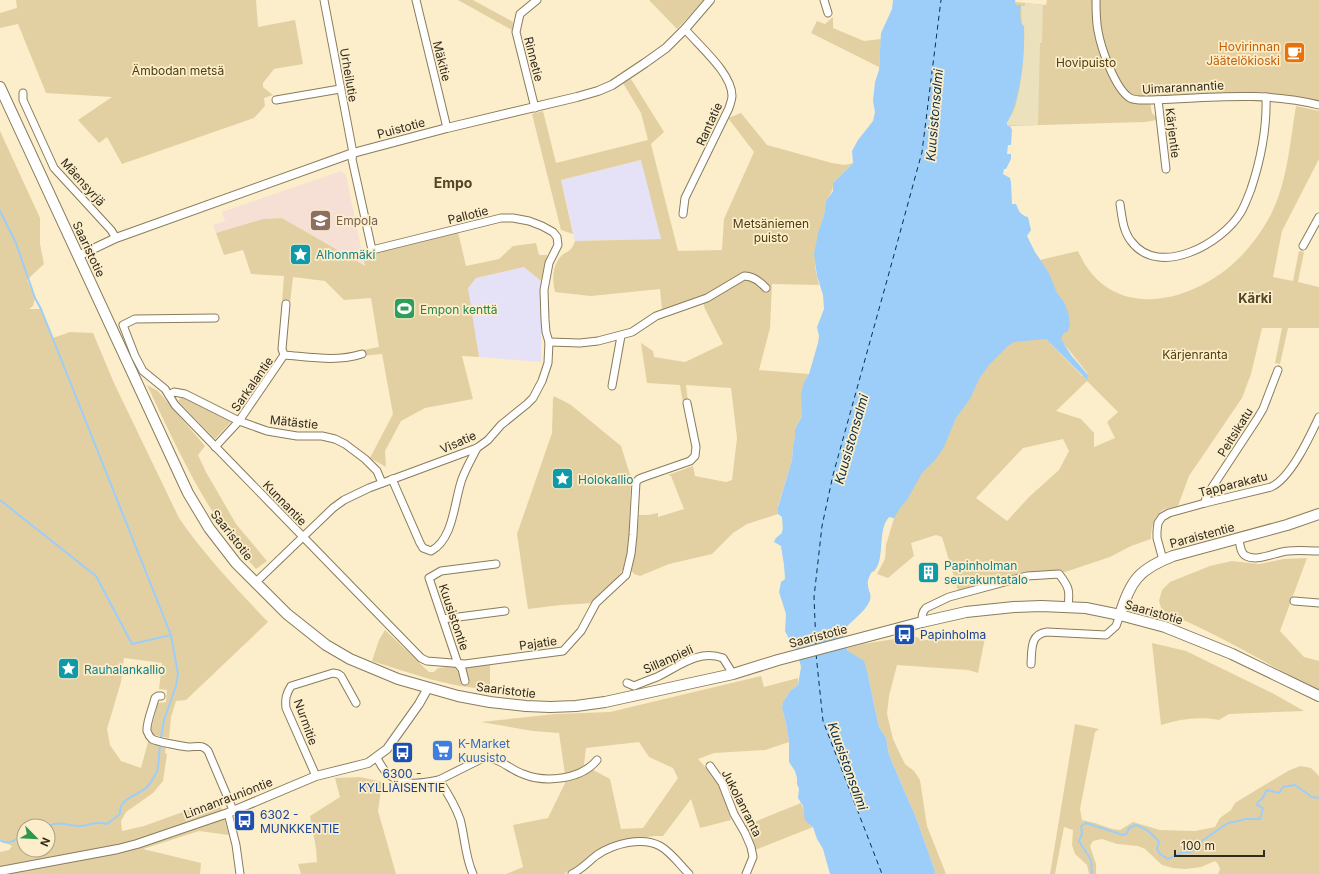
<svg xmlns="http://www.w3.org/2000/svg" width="1319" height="874" font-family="Inter,sans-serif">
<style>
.industrial{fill:#e5e2f8}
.education{fill:#f6dfd4}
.green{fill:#e3d0a2;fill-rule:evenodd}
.sand{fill:#ebe1bd}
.water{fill:#9dcef9}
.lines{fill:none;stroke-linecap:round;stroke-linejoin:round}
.stream{stroke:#9dcef9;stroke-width:2}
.ferry{stroke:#0a2f4c;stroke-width:1;stroke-dasharray:5 4;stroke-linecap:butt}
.minor-casing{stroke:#897c5b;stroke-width:9}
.tertiary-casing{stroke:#897c5b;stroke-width:10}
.secondary-casing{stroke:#897c5b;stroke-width:12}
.minor{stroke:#fff;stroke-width:7}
.tertiary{stroke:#fff;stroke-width:8}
.secondary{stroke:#fff;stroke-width:10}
.labels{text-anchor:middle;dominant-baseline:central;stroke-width:3.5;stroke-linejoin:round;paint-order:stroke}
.food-label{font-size:12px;fill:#c56008;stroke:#fceeca;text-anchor:end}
.street-label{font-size:12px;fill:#312b1e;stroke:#fceeca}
.park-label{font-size:12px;fill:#4e3d0f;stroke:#fceeca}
.education-label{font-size:12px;fill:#785e54;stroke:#fceeca;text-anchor:start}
.culture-label{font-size:12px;fill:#0d838f;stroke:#fceeca;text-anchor:start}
.leisure-label{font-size:12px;fill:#27864d;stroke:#fceeca;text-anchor:start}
.transit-label{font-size:12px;fill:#164399;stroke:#fceeca;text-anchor:start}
.shop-label{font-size:12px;fill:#366cbe;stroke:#fceeca;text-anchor:start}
.water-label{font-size:13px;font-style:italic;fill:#0a2f4c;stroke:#fceeca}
.neighbourhood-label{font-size:13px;font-weight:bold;fill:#534627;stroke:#fceeca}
.quarter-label{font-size:14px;font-weight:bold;fill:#534627;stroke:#fceeca}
</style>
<rect width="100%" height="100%" fill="#fceeca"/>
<g class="industrial">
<polygon points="642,160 661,239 575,241 561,180"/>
<polygon points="524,267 541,281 541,362 479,357 467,288 476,278"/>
</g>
<polygon class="education" points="341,171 346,175 365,267 282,218 263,219 216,233 213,225 225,221 222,212"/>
<g class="green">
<polygon points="16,0 256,0 258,27 295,20 303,64 274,69 263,83 263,87 273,95 264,98 265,106 254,118 122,164 107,137 99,143 78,120 112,97 46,93 18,24 0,28 0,13 17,8"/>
<polygon points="458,0 473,0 513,22 512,30"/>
<polygon points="649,0 704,0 677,29"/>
<polygon points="1047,0 1319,0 1319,102 1261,92 1208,94 1150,103 1152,113 1156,117 1157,120 1145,122 1010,126 1016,5 1015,2 1046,5"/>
<polygon points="833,17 833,28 864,41 881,39 879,67 811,33 817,21 825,24"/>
<path d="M631,79L664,132L651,144L678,251L722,250L724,219L754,152L728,118L741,113L767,145L832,163L845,165L853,163L833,183C833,192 830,193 827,200C825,205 825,210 824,215C816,244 811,255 819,285L772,284L770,328L759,370L809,374L804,382L802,416L795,429V437L793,445L792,460L778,506V514L747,524L733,533L712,554L669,564L640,576L634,574L631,570L635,555L639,515H648L658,513V517L684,509L671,476L668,475L693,466L695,476L726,482L732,480L737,438L731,388L686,385L688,402L683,403L680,385L647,383L641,343L653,351L654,357L685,362L723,344L705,309L701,296L662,310L660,289L591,296L555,292C552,279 552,265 562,255C564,253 568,252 570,250C572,248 574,244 575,241L661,239L641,160L561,180L573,234L561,230L532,114L543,111L556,163L648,140L641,113L623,83Z"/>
<path d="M1296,106L1319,111V159L1282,231L1273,277L1293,281L1299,251L1304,252L1298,282L1319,287V328H1288L1280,364L1275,363L1282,328H1262L1251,374L1242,398L1189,476L1178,506C1174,507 1169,508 1165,509C1154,514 1151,529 1151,539L1131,546L1110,557L1059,574L1027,576L959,594L942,537L936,535L911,543L914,556L888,578L877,574L885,559L886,545L894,518L889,517C879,528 882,547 879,560C878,565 876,568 874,572L873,515L960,339H1046L1082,376L1088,374L1065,345L1041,321L1037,256L1040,260L1078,251C1109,322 1189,305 1236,261C1249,249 1260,234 1269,218C1287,186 1290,142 1296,106ZM1087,381L1118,412L1107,422L1115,438L1094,447V433L1081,419L1056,411ZM1063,439L1069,451L1059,470L1029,497L1007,521L976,498L1023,448Z"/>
<path d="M0,131L40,218V244L44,264L27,280L35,298L33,306L29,309H41L53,338L70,332L93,333L114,383L179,518C205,556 237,589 268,622L186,700L176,701L171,717L169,738L154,735L151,730L158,703L166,702L167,690L159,689L162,663L124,658L121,682L107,729L110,745L121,761L141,768L148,742L166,746L165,753L167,754L163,781L153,793L126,812L121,821L122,831L144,826L219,799L229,835L199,831L143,849L201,863L200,874H0V852L9,850L12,846L0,840ZM24,826H48V850H24Z"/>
<polygon points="282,218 365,266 363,256 458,232 466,266 499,259 513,246 536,243 539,255 547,255 541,281 524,267 476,278 468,288 479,357 462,356 473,399 425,408 401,421 385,451 386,467 370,458 393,414 382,354 362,356 363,350 379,347 371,298 344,300 325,281 293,277 290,303 282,302 284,276 251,274 243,250 224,255 216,233 263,219"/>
<path d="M147,385L158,391L205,446L198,455L206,472L236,524L267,561L256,569C207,516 178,450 147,385Z"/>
<polygon points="554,396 571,405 621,446 631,478 629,535 626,559 623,569 617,579 593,603 561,605 528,609 517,534 552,433 553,399"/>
<polygon points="182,397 231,422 215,439 178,401"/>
<path d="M1307,558L1280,631L1304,657L1319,661V692C1268,664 1217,633 1162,611L1159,601L1162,590L1170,582L1210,566L1232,561L1259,564L1284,559Z"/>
<path d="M385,630L429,672H434L438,668L490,662V689C450,688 410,673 372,661L379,640Z"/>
<polygon points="986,633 978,673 968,670 897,665 889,696 887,714 893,739 900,754 905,764 914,771 920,780 927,826 946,874 936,874 917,820 889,755 886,738 879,727 875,709 868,675 848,651 847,648 863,644 913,636 925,640 969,640"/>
<path d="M1152,643L1186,651L1274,694L1304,711L1229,714L1219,720C1200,716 1180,719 1161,725Z"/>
<path d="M761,676L764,687L798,678V685L791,690L783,702L782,709L786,723L789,742L765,750L714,753L698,759L715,778L721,787L731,820L700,828L691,799L663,836H654L634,839L601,850L564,874H506L523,867L513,825L548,818L565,783V774L559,733L533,731L481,722L556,714L610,712ZM639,742L649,757L673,768L678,778L643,828L621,829L610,779L584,765L586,748Z"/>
<polygon points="1075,724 1099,729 1095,732 1094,737 1080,809 1082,820 1095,823 1112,829 1120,830 1133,822 1160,830 1195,831 1215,827 1220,818 1231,810 1235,803 1243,798 1288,771 1300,766 1311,768 1319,776 1319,874 1218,874 1220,869 1218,864 1215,861 1201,867 1186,869 1173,868 1162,865 1145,849 1138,846 1117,844 1102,839 1093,841 1090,846 1096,864 1096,874 1089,874 1087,865 1075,854 1072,845 1073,830 1064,827 1055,874 1050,874"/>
<polygon points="360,777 382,782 378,811 396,874 301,874 298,864 317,862 316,848 310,816 340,797 335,778"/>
<polygon points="801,803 805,814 805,821 813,827 755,850 751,835 744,826"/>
</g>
<path class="sand" d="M1025,3L1043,5L1042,43H1040L1038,125H1007C1008,119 1013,114 1015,108C1022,82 1025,53 1024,27L1022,24L1021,6H1025Z"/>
<path class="water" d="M893,0H1015L1016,5H1021C1020,12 1019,22 1024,26C1025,54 1021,99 1007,123V125L1010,126L1012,130L1011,145H1008L1007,154H1011V159L1006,169H1004L1003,174L1010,178L1011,182L1012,204H1016C1019,211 1020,215 1028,217L1031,230L1027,236L1035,252L1049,273L1057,293L1064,302L1068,312L1070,324L1068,331L1063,334L1061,339L1071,355L1088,375L1087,380L1046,339L1014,342L1007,347L989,365L979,379L970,399L956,418L944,447L936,459L922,473L907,500L900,508L894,518L889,517C876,530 887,565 871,573C869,577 867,581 868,585C868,591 872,594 870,600C865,615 843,624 843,636C844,641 846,647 848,651L864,661L868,675L875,709L879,727L886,738L889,755L917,820L936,874H830L823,849L817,839L813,827L805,821L803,806L798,798L799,789L797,784V778L795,771L789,762V742L786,723L782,709L783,702L791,690L798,685L801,667L796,648L789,639L785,631L786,614L779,592L781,582L785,579L784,565L781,546L774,542C776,537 777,537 781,534C784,530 782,522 782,517L778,514V507L792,460L793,445L795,437V429L802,416L801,393L804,382L809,374L818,343L819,336L817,327L824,309L823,295L817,276L814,254L818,233L824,215L826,201L833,191V183L853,163L852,151L858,140L873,121L875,112L873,101L875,82L879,70L881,33L892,9Z"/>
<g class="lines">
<g class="stream">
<polyline points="0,211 16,243 35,298 41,309 171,635 178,674 176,686 164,720 161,738"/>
<polyline points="0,500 96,576 132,644 171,635"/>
<path d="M48,826C61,820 69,827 82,826C92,825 95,821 107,824L120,814C119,797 137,797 147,787C150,784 153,778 156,774C159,770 159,752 160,746"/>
<path d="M0,840C10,847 15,838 24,836"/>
<path d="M1092,874L1091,860L1079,841L1082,834L1081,826L1086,823L1123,835L1126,834L1129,828L1136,825C1145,828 1153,834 1159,842L1157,849L1160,854L1168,859L1183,852H1191L1197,848L1202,841L1228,823L1239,821L1245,819H1260L1263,808L1257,805L1258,802L1262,799L1267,790L1279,793L1283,787L1295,785L1312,797L1319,798"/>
</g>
<g class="ferry">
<polyline points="816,645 814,597 822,526 833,475 889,273 922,152 941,0"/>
<polyline points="816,654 823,721 882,874"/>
</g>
<defs>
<g id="minor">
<polyline points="416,0 447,128"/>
<polyline points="824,0 828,13"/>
<path d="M1096,0C1096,10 1096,21 1098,31C1101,48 1115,89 1130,98C1136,101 1144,100 1151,100C1209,98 1263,91 1319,105"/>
<polyline points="23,93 23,100 54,168 111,230 116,238"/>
<polyline points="276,100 340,89"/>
<polyline points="1158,100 1166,169"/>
<polyline points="535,108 516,32 520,14 537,0"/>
<path d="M1120,204C1122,217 1123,231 1131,241C1159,279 1223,243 1241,212C1245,205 1248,197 1251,189C1261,159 1267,129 1266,97"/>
<path d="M683,214L685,198L729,108C730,104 732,100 732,96C732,73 699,46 685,29"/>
<polyline points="1303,246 1319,217"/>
<polyline points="215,318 135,319 123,325 135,356 143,371 165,389 175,405 205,436 421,658 427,661 465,664 563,651 581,631 596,603 626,575 631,554 633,535 636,482 639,479 644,477 690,461 695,456 696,447 687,403"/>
<path d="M549,342L580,343L598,341L632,332L656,316L707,298L744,276C753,276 759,281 766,288"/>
<polyline points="284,355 282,349 286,304"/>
<polyline points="612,386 621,336"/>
<polyline points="169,395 174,392 185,394 239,421 267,431 297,436 322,436 335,439 345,444 365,459 377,471 382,483"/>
<path d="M215,447L239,421L284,355C310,357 337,362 362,354"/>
<path d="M392,479L420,543L423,548L431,551C454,539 454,501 462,479C466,468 472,458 477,448"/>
<polyline points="1205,503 1206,498 1211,489 1257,419 1263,409 1278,370"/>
<path d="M1239,539C1240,544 1240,553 1246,556C1258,562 1275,552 1288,551C1298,550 1309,551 1319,551"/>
<path d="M1163,560L1157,538V531L1158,523L1162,517L1169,513L1205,503L1271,487C1291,478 1310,436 1319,417"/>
<polyline points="255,583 333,508 344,500 369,488 477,448 488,440 501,425 527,404 533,398 542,381 548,363 549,342 546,332 545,320 544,290 549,263 558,245 557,237 553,232 542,226 529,221 513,218 501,218 372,250 352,159 353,153 324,0"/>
<polyline points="1294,601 1319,603"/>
<polyline points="443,619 505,611"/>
<path d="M922,622C922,616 922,612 926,608L949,597L1027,576L1059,574C1069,587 1070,590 1068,607"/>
<path d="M1031,664C1032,649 1030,634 1047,632L1106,635L1116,626L1120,615"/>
<polyline points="465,681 462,669 458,664 429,578 441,571 496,564"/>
<path d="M627,683L634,686C641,683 649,680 657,677C678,667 698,649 723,658L733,674"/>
<path d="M161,696H158L155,698C153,707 146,723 147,731C148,734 150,737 152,739C158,742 181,746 188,747C197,747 202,744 208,751L233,810"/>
<path d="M377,758C379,762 382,767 385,771C399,787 421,784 439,780C447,792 455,805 460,819C465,837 465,857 473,874"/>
<polyline points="710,766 722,783 734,814 745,833 751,847 753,857 746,874"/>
<path d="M316,776L286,708C285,699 286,694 291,686L333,673L338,674L341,676L356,703"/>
<path d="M439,780L481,759C498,755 508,769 523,774C545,783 581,780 597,760"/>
<polyline points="228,813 236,845 240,874"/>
<path d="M572,874C582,869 589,861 597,855C613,844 642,836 660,846C671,852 680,865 689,874"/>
</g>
<g id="tertiary">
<polyline points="78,256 116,238 353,153 447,128 577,97 598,91 612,85 645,63 666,48 685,29 710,0"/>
<polyline points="0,871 118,849 137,844 228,813 316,776 368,763 387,749 419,704 428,688"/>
</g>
<g id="secondary">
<polyline points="0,87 188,493 209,528 236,563 287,614 326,645 350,659 398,679 458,696 490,702 526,706 550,707 576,706 605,702 733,674 778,660 922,622 966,612 1014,607 1041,606 1086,608 1120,615 1165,627 1232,654 1319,696"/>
<path d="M1120,615C1130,581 1139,569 1173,556L1287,525L1319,514"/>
</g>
</defs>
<use href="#minor" class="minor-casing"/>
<use href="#tertiary" class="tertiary-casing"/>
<use href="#secondary" class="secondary-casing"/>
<use href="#minor" class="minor"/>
<use href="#tertiary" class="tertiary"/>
<use href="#secondary" class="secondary"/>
</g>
<defs>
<symbol id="cafe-square" viewBox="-11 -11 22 22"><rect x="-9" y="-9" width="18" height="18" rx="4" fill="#e8710a" stroke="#fceeca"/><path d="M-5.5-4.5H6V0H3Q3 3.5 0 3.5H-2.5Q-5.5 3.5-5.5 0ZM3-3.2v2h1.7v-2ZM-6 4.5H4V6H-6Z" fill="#fff"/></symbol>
<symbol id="school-square" viewBox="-11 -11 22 22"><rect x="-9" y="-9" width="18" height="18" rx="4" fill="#8d6e63" stroke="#fceeca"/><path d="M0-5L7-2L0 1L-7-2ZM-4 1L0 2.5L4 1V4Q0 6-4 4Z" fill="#fff"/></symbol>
<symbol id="sight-square" viewBox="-11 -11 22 22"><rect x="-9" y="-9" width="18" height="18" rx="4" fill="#0f9aa8" stroke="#fceeca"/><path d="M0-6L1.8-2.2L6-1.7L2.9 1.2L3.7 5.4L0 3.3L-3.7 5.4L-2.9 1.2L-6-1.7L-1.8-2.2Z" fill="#fff"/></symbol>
<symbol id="stadium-square" viewBox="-11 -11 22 22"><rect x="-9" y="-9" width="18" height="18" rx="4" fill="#2e9e5b" stroke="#fceeca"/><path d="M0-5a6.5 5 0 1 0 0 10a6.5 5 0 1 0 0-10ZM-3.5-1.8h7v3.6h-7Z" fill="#fff"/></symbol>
<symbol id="building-square" viewBox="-11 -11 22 22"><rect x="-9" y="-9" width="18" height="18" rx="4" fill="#0f9aa8" stroke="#fceeca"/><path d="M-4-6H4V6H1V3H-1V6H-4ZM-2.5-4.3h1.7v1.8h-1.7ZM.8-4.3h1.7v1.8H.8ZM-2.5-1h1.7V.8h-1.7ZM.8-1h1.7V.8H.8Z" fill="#fff"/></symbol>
<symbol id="bus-square" viewBox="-11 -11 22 22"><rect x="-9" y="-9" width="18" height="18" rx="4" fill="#1a4fb4" stroke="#fceeca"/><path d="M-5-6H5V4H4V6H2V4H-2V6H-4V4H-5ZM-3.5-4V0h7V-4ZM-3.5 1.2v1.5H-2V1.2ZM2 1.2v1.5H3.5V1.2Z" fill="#fff"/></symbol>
<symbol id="supermarket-square" viewBox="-11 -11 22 22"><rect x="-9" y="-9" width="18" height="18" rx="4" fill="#3f7fe0" stroke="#fceeca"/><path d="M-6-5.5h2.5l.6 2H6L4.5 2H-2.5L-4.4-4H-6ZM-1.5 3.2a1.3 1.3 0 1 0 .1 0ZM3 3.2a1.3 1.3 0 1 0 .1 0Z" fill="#fff"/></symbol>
</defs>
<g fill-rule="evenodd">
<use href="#cafe-square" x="1282" y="40" width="25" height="25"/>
<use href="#school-square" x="308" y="208" width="25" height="25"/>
<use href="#sight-square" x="288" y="242" width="25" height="25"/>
<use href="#stadium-square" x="392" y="296" width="25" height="25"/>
<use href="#sight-square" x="550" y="466" width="25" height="25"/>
<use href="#building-square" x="916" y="560" width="25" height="25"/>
<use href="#bus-square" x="892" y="622" width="25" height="25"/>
<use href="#sight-square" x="56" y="656" width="25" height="25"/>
<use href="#supermarket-square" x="430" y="738" width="25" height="25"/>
<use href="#bus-square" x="390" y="740" width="25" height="25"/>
<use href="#bus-square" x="232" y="808" width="25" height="25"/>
</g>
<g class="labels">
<g class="food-label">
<text x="1280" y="46">Hovirinnan<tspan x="1280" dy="14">Jäätelökioski</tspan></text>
</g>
<g class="street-label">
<text transform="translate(534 59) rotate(76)">Rinnetie</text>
<text transform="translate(442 61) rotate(76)">Mäkitie</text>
<text transform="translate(349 75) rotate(80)">Urheilutie</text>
<text transform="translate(1183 87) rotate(-3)">Uimarannantie</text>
<text transform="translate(709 124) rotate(-66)">Rantatie</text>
<text transform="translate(401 128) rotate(-15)">Puistotie</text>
<text transform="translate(1173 133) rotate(83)">Kärjentie</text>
<text transform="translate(83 182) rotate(48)">Mäensyrjä</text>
<text transform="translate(468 215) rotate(-14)">Pallotie</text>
<text transform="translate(89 249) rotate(65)">Saaristotie</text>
<text transform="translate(252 384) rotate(-55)">Sarkalantie</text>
<text transform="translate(294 422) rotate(6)">Mätästie</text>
<text transform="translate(1235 432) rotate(-58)">Peitsikatu</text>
<text transform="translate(458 442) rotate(-24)">Visatie</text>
<text transform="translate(1233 484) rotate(-14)">Tapparakatu</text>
<text transform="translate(285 503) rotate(46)">Kunnantie</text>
<text transform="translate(232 535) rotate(52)">Saaristotie</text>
<text transform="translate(1202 535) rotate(-15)">Paraistentie</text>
<text transform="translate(1154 612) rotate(16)">Saaristotie</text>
<text transform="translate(454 617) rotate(71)">Kuusistontie</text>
<text transform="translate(818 636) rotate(-15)">Saaristotie</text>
<text transform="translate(538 643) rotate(-8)">Pajatie</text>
<text transform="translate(668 659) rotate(-24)">Sillanpieli</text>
<text transform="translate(506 690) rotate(7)">Saaristotie</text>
<text transform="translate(306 722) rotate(70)">Nurmitie</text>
<text transform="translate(228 798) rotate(-21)">Linnanrauniontie</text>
<text transform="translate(742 803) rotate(63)">Jukolanranta</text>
</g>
<g class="park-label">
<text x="1086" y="62">Hovipuisto</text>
<text x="178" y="70">Ämbodan metsä</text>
<text x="771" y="223">Metsäniemen<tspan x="771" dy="14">puisto</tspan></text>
<text x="1195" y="354">Kärjenranta</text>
</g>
<g class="education-label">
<text x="336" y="220">Empola</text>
</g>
<g class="culture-label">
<text x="316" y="254">Alhonmäki</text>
<text x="578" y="479">Holokallio</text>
<text x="944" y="565">Papinholman<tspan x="944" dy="14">seurakuntatalo</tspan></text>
<text x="84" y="669">Rauhalankallio</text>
</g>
<g class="leisure-label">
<text x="420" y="309">Empon kenttä</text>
</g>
<g class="transit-label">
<text x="920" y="634">Papinholma</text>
<text x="402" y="773" text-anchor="middle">6300 -<tspan x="402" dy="14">KYLLIÄISENTIE</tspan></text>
<text x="260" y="814">6302 -<tspan x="260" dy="14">MUNKKENTIE</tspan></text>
</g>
<g class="shop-label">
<text x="458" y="743">K-Market<tspan x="458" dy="14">Kuusisto</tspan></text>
</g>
<g class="water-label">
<text transform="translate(934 115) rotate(-85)">Kuusistonsalmi</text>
<text transform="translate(851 439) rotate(-74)">Kuusistonsalmi</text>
<text transform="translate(848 766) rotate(70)">Kuusistonsalmi</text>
</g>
<g class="neighbourhood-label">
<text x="1255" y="298">Kärki</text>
</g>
<g class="quarter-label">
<text x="453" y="182">Empo</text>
</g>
</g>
<g transform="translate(36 838) rotate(114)"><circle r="19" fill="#fceeca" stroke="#aba085"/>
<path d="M0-3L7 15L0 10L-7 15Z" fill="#2f974d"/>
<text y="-6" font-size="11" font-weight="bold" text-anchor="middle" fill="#312b1e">N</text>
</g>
<path d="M1175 850v6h89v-6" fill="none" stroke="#312b1e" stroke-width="2"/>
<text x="1181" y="850" font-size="12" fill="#312b1e" stroke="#fceeca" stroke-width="3" paint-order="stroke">100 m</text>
</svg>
